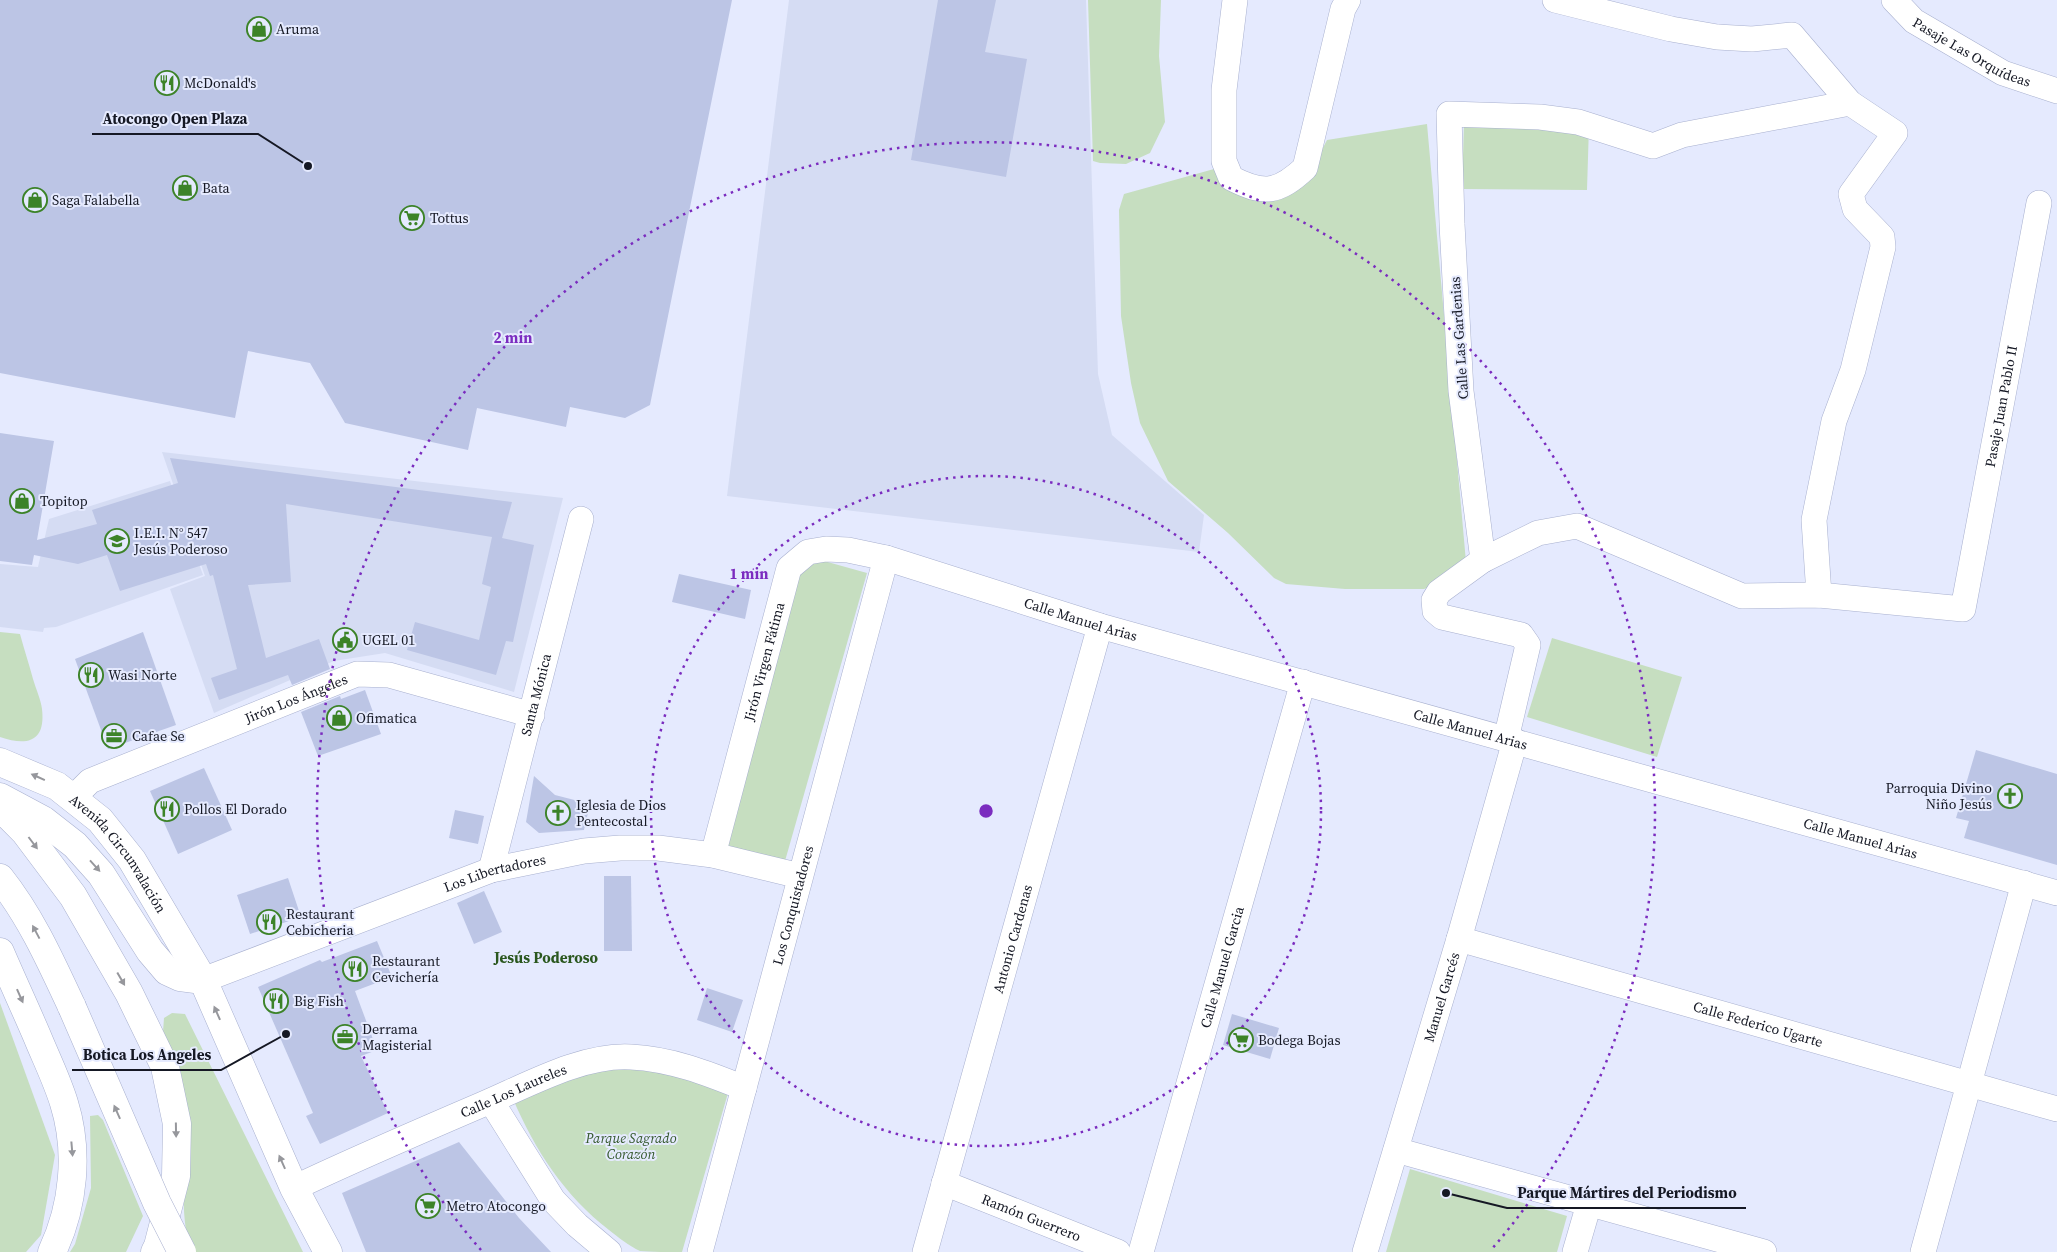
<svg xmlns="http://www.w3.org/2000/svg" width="2057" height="1252" font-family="'Source Serif 4',serif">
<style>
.built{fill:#d5dcf3}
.green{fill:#c6dec0}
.building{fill:#bcc5e5}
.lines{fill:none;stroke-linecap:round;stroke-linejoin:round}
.street-casing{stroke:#a8b0cf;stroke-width:26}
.secondary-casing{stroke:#a8b0cf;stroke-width:29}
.primary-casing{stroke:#a8b0cf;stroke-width:29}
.highway-casing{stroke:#a8b0cf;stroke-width:29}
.street{stroke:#fff;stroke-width:25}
.secondary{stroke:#fff;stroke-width:28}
.primary{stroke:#fff;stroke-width:28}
.highway{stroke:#fff;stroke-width:28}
.highway-bridge-casing{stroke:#a8b0cf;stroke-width:29;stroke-linecap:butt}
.highway-bridge{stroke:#fff;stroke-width:28}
.oneway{fill:#96979c}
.ring{fill:none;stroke:#7b2cbf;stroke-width:2.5;stroke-dasharray:2.5 5}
.labels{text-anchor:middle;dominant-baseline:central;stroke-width:4;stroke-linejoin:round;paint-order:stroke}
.poi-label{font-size:14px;fill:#151824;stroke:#e5eafe;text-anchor:start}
.street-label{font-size:14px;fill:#151824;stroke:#e5eafe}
.park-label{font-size:14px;font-style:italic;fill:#35592d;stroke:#e5eafe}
.neighbourhood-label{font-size:15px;font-weight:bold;fill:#2a571e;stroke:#e5eafe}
.centre{fill:#7b2cbf;stroke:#e5eafe;stroke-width:2.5}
.ring-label{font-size:15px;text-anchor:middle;font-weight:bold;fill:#7b2cbf;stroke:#e5eafe;stroke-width:4;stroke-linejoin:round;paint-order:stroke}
.leader{fill:none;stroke:#151824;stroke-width:2}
.callout-dot{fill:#151824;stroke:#e5eafe;stroke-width:2}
.callout-label{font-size:15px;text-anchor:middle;font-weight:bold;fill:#151824;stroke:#e5eafe;stroke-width:4;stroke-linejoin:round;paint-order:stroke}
</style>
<rect width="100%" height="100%" fill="#e5eafe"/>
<g class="built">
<polygon points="789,0 1086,0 1098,374 1112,435 1204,515 1199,552 727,496"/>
<polygon points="162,452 563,498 514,692 385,653 334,661 214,713 170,589 205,576"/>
<polygon points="170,481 203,575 56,627 44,628 43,632 0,627 0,564 38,567 49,519"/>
</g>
<g class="green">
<polygon points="1088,0 1161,0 1159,56 1165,122 1150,153 1126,164 1100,163 1093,161"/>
<polygon points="1464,123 1589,125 1587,190 1462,189"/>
<polygon points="1427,124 1466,562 1436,585 1424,589 1345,589 1286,584 1274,578 1228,533 1168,481 1140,423 1131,383 1121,316 1119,210 1124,194 1214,169 1221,178 1308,177 1327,140"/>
<polygon points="824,561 867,573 785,861 727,846 800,574 808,564"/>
<path d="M0,632L20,634C24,649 29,664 33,679C36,689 41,700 42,709C46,743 26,746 0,737Z"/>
<polygon points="1552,638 1682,677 1657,757 1527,717"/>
<polygon points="0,1003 55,1155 41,1235 26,1252 0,1252"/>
<path d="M172,1013L185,1014L303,1252H194C181,1233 185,1195 182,1173C178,1126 169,1078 163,1032L164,1018Z"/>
<path d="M612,1069L664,1070L728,1093L682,1252C672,1252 649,1252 640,1251C629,1246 618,1237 609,1230C564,1195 535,1150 513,1099L586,1073Z"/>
<polygon points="98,1115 103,1120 143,1216 126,1252 70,1252 75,1244 91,1188 90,1116"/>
<polygon points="1410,1169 1567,1216 1557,1252 1386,1252"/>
</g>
<g class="building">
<polygon points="0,0 732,0 650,405 625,418 570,407 566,427 477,408 468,450 345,423 310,363 248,351 235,418 0,373"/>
<polygon points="938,0 996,0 985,52 1027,59 1006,177 911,160"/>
<polygon points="0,433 54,441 37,540 97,524 92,510 178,483 170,458 512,502 502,538 534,545 513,642 506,641 496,675 407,650 415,622 479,640 491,587 482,584 492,537 286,504 291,582 248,585 266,658 319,639 330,669 292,685 288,675 219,700 211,678 237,669 213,575 210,576 206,564 120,591 107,555 78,564 34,555 32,565 0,561"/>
<polygon points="679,574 751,590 745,619 672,602"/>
<polygon points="143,632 176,725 108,749 75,659"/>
<polygon points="365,690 381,734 318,756 301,712 340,696 341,699"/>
<polygon points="1976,750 2057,774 2057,865 1964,838 1969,821 1956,818"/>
<polygon points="204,768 232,830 178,854 150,791"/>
<polygon points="534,776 555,795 590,804 584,830 539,833 526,822"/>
<polygon points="455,810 484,816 478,844 449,838"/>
<polygon points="604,876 631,876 632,951 604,951"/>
<polygon points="288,878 301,917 250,934 237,895"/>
<polygon points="484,891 502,932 474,944 457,903"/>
<polygon points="377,941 392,977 355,991 377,1050 361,1056 388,1113 320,1144 306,1116 313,1113 258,987 320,960 322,962"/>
<polygon points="707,988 743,1000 732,1032 697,1020"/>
<polygon points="1232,1014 1279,1028 1270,1059 1223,1045"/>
<polygon points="459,1142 519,1218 551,1252 366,1252 342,1193"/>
</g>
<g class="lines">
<defs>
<g id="street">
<path d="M1235,0L1224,90V161L1231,178C1264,195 1278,193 1305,168L1343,9L1348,0"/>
<polyline points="1555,0 1671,29 1717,37 1752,39 1792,35 1850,103 1895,133 1851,194 1855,209 1882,237 1883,247 1853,370 1834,421 1814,520 1819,595"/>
<path id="s1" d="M1894,0L1914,21L2003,73L2057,91"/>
<polyline points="1483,560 1461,391 1452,224 1449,114 1540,117 1578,122 1653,146 1682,135 1850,103"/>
<path id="s2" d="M1506,739L1528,645L1521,635L1442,617L1435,611L1434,600L1439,592L1483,560L1538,533L1577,526L1742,596L1819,595L1963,609L2039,203"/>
<path id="s3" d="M73,798L90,781L357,674L389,675L532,715"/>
<path id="s4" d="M713,855L789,568L808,552L826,549L848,550L886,558L1100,626L2057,893"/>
<path id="s5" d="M491,870L581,519"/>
<path id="s6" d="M1459,939L2057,1109"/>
<path id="s7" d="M203,980L491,870L584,851L620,848H658L713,855L800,876"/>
<polyline points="491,1101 553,1200 577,1225 609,1252"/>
<polyline points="1396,1150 1764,1252"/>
<path id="s8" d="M944,1183L1118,1252"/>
<path id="s9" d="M294,1188C355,1159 418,1132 481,1105C526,1086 582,1054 631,1057C671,1059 707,1073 744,1088"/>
<path id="s10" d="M700,1252L886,558"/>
<path id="s11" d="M925,1252L1100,626"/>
<path id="s12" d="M1141,1252L1303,682"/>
<path id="s13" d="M1365,1252L1459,939L1515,741"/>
<polyline points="1575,1252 1589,1204"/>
<polyline points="1923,1252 2024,883"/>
</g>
<g id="secondary">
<path id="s14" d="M0,762L57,786L100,820L132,860L203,980L294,1188L328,1252"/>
<polyline points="0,797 43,820 75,845 101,874 150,951 167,971 180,977 203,980"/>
</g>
<polyline id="primary" points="0,807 25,832 73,896 129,993 165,1067 177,1124 176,1176 158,1246 155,1252"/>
<g id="highway">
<path d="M0,878C31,917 51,962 72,1007"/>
<path d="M0,952C12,980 25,1008 37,1036C46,1058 57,1080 64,1103C79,1151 74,1206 52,1252"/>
</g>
</defs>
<use href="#street" class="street-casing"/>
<use href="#secondary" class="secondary-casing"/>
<use href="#primary" class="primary-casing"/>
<use href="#highway" class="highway-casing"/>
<use href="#street" class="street"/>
<use href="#secondary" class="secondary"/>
<use href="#primary" class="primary"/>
<use href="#highway" class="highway"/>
<defs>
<polyline id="highway-bridge" points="72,1007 157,1203 182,1252"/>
</defs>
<use href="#highway-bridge" class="highway-bridge-casing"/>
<use href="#highway-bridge" class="highway-bridge"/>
</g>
<defs><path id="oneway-solid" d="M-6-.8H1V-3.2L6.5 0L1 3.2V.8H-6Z" transform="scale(1.25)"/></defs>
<g class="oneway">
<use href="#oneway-solid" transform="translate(38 777) rotate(-156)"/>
<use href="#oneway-solid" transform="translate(33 843) rotate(53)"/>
<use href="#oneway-solid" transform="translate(95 866) rotate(48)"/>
<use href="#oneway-solid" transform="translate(36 932) rotate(-118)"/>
<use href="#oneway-solid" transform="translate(121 979) rotate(60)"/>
<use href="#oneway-solid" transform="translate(20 996) rotate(66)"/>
<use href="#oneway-solid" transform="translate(217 1013) rotate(-114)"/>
<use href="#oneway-solid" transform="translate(117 1112) rotate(-114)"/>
<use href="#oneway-solid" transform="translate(176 1130) rotate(89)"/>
<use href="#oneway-solid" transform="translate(72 1149) rotate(85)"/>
<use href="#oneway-solid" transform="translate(282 1162) rotate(-114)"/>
</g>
<g class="ring">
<circle cx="986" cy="811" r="335"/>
<path d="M481 1250A669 669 0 1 1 1491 1250"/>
</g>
<defs>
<symbol id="shop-ring" viewBox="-11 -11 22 22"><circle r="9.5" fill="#e5eafe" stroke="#3c8328" stroke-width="1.5"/><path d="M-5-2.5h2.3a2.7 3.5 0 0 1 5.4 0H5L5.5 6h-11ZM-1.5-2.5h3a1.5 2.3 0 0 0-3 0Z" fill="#3c8328"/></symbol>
<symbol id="restaurant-ring" viewBox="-11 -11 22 22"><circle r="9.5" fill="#e5eafe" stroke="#3c8328" stroke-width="1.5"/><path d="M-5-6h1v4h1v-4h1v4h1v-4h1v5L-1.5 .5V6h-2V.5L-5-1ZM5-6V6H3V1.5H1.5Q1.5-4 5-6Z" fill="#3c8328"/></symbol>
<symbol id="supermarket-ring" viewBox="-11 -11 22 22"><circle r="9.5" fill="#e5eafe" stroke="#3c8328" stroke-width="1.5"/><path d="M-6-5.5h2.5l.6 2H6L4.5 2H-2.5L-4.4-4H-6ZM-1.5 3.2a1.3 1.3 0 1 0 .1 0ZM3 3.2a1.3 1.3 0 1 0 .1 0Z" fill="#3c8328"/></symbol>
<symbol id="school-ring" viewBox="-11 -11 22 22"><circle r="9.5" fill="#e5eafe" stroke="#3c8328" stroke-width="1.5"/><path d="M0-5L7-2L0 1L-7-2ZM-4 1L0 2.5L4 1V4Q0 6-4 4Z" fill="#3c8328"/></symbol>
<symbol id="civic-ring" viewBox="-11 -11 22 22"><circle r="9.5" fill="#e5eafe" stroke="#3c8328" stroke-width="1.5"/><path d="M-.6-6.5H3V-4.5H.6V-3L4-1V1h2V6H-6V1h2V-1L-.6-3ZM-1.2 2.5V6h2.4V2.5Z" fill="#3c8328"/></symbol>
<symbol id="office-ring" viewBox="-11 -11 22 22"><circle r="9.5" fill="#e5eafe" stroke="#3c8328" stroke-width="1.5"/><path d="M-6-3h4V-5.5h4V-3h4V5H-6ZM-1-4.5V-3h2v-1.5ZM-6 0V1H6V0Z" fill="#3c8328"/></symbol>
<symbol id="church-ring" viewBox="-11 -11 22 22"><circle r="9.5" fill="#e5eafe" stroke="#3c8328" stroke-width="1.5"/><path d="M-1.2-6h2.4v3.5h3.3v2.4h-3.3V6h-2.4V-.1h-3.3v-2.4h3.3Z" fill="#3c8328"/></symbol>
</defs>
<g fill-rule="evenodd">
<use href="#shop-ring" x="245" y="15" width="28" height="28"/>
<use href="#restaurant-ring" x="153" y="69" width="28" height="28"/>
<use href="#shop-ring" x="171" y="174" width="28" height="28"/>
<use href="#shop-ring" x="21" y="186" width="28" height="28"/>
<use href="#supermarket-ring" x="398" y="204" width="28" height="28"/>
<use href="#shop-ring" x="8" y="487" width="28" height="28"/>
<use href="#school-ring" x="103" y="527" width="28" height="28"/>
<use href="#civic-ring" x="331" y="626" width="28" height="28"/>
<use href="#restaurant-ring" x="77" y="661" width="28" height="28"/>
<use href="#shop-ring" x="325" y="704" width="28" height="28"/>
<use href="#office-ring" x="100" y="722" width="28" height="28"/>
<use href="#church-ring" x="1996" y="782" width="28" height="28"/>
<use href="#restaurant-ring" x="153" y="795" width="28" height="28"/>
<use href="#church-ring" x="544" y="799" width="28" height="28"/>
<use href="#restaurant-ring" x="255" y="908" width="28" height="28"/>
<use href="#restaurant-ring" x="341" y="955" width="28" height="28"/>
<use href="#restaurant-ring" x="262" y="987" width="28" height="28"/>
<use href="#office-ring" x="331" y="1023" width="28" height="28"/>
<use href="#supermarket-ring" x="1227" y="1026" width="28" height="28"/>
<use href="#supermarket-ring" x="414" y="1192" width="28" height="28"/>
</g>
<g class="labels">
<g class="poi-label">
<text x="276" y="29">Aruma</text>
<text x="184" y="83">McDonald's</text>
<text x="202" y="188">Bata</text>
<text x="52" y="200">Saga Falabella</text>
<text x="430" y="218">Tottus</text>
<text x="40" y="501">Topitop</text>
<text x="134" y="533">I.E.I. N° 547<tspan x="134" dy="16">Jesús Poderoso</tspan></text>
<text x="362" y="640">UGEL 01</text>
<text x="108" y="675">Wasi Norte</text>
<text x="356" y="718">Ofimatica</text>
<text x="132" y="736">Cafae Se</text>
<text x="1992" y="788" text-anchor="end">Parroquia Divino<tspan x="1992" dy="16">Niño Jesús</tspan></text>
<text x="576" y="805">Iglesia de Dios<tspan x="576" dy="16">Pentecostal</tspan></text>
<text x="184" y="809">Pollos El Dorado</text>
<text x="286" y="914">Restaurant<tspan x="286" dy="16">Cebicheria</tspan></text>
<text x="372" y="961">Restaurant<tspan x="372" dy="16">Cevichería</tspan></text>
<text x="294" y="1001">Big Fish</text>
<text x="362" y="1029">Derrama<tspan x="362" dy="16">Magisterial</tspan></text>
<text x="1258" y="1040">Bodega Bojas</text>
<text x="446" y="1206">Metro Atocongo</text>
</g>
<g class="street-label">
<text stroke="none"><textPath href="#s1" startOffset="95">Pasaje Las Orquídeas</textPath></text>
<text transform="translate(1459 338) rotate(-94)">Calle Las Gardenias</text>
<text stroke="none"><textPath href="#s2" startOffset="982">Pasaje Juan Pablo II</textPath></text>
<text stroke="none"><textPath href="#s4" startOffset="605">Calle Manuel Arias</textPath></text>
<text stroke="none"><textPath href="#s4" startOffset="200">Jirón Virgen Fátima</textPath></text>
<text stroke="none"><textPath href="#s5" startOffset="181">Santa Mónica</textPath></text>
<text stroke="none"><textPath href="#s3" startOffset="246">Jirón Los Ángeles</textPath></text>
<text stroke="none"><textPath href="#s4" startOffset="1010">Calle Manuel Arias</textPath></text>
<text stroke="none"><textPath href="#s4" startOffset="1415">Calle Manuel Arias</textPath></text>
<text stroke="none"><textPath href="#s14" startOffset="154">Avenida Circunvalación</textPath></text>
<text stroke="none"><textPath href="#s7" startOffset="311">Los Libertadores</textPath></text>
<text stroke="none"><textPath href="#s10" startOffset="359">Los Conquistadores</textPath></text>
<text stroke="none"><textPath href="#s11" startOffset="325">Antonio Cardenas</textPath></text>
<text stroke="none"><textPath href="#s12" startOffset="296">Calle Manuel Garcia</textPath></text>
<text stroke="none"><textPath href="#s13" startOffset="266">Manuel Garcés</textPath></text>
<text stroke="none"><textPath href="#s6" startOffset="311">Calle Federico Ugarte</textPath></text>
<text stroke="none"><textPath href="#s9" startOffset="240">Calle Los Laureles</textPath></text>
<text stroke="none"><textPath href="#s8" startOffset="94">Ramón Guerrero</textPath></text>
</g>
<g class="park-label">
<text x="631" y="1138">Parque Sagrado<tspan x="631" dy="16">Corazón</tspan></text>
</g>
<g class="neighbourhood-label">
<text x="546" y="957">Jesús Poderoso</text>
</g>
</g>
<circle cx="986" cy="811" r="8" class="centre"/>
<g class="ring-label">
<text x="513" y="343">2 min</text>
<text x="749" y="579">1 min</text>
</g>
<path class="leader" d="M308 166L258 134H92M286 1034L221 1070H72M1446 1193L1507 1208H1746"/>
<g class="callout-dot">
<circle cx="308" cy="166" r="5"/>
<circle cx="286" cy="1034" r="5"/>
<circle cx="1446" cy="1193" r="5"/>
</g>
<g class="callout-label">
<text x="175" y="124">Atocongo Open Plaza</text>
<text x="147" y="1060">Botica Los Angeles</text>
<text x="1627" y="1198">Parque Mártires del Periodismo</text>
</g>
</svg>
